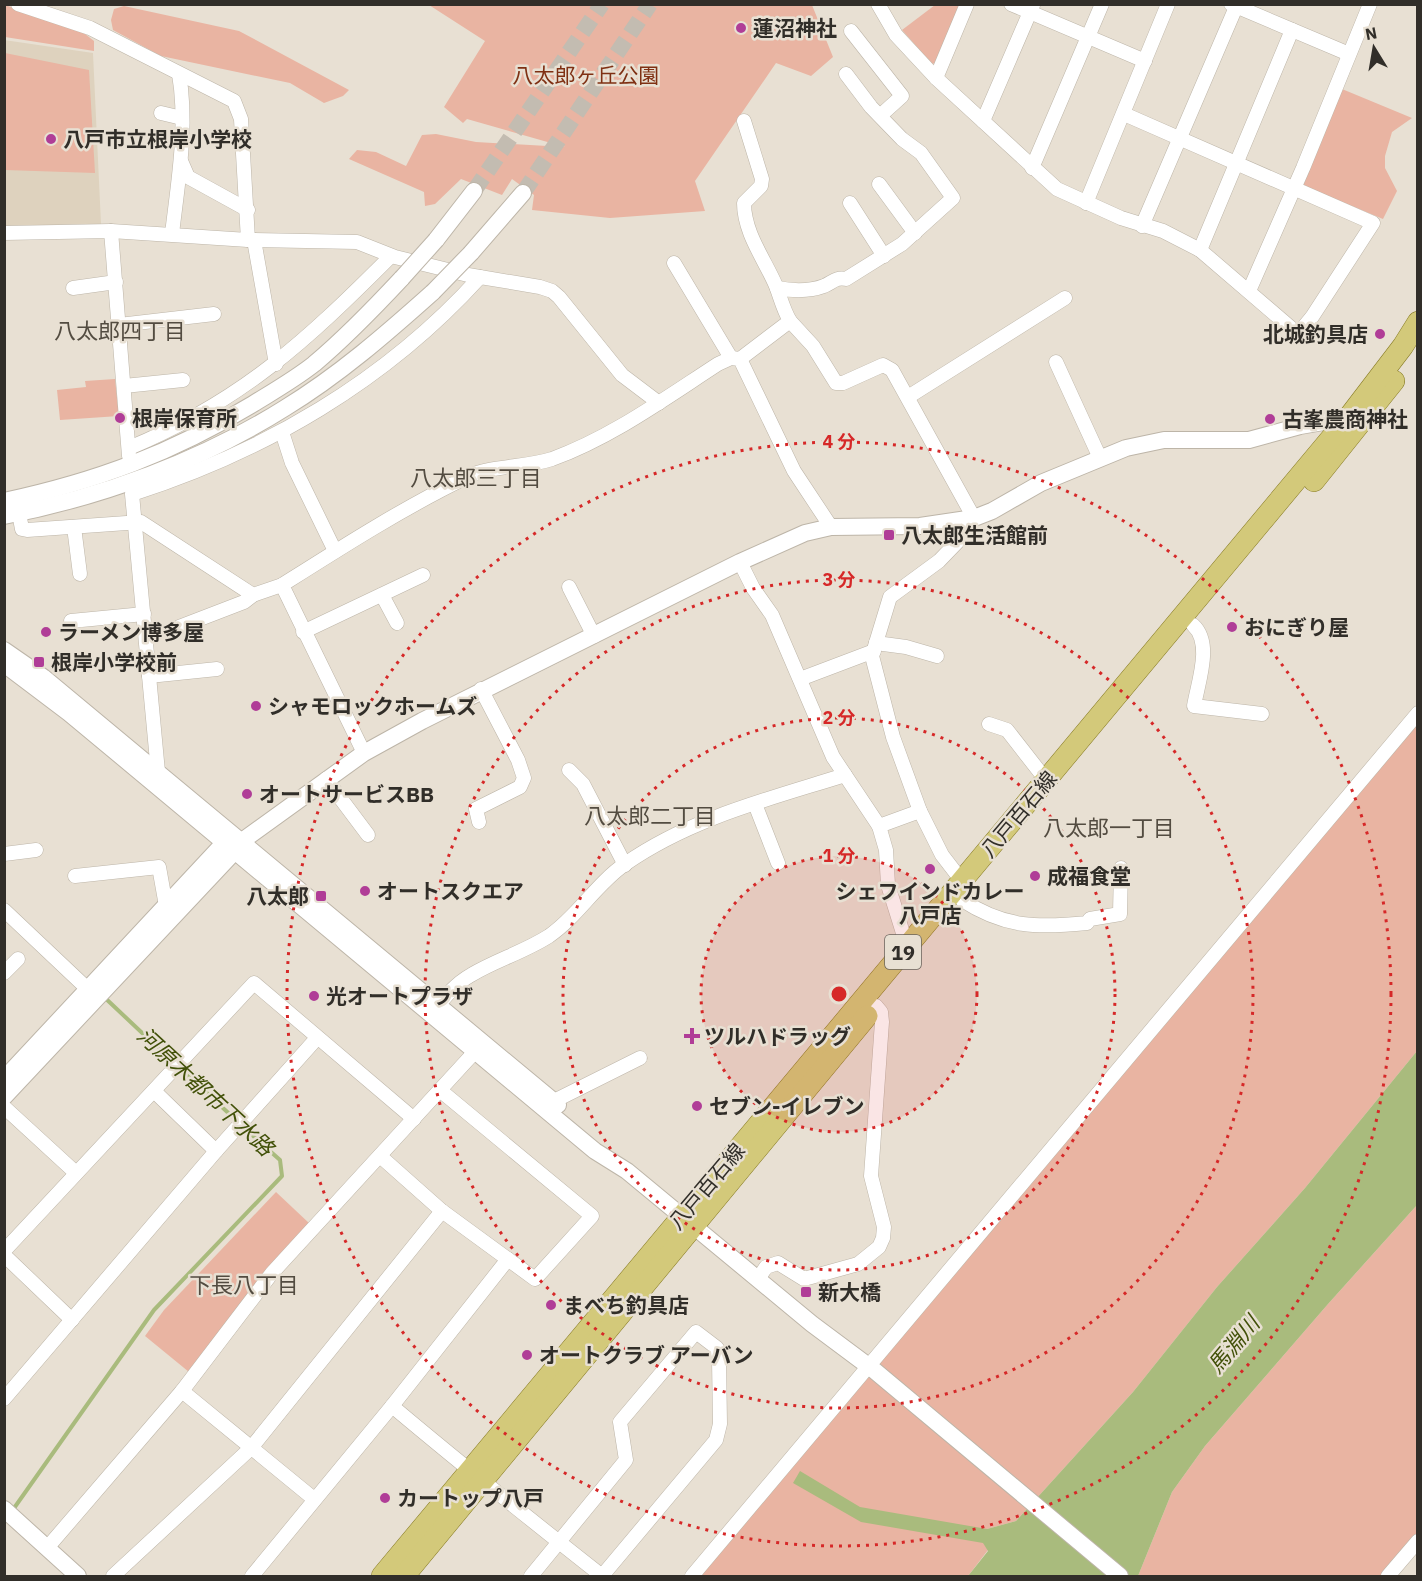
<svg xmlns="http://www.w3.org/2000/svg" width="1422" height="1581" font-family="'IBM Plex Sans','Noto Sans JP',sans-serif">
<style>
.built{fill:#ded2be}
.green{fill:#e9b4a2}
.water{fill:#a9bb7d}
.lines{fill:none;stroke-linecap:round;stroke-linejoin:round}
.stream{stroke:#a9bb7d;stroke-width:4}
.tertiary-tunnel{stroke:#c3bcb1;stroke-width:16;stroke-dasharray:16 8;stroke-linecap:butt}
.minor-casing{stroke:#bdb5a8;stroke-width:15}
.tertiary-casing{stroke:#bdb5a8;stroke-width:18}
.primary-casing{stroke:#877b24;stroke-width:22}
.minor{stroke:#fff;stroke-width:14}
.tertiary{stroke:#fff;stroke-width:16}
.primary{stroke:#d3c97a;stroke-width:21}
.tertiary-bridge-casing{stroke:#bdb5a8;stroke-width:18;stroke-linecap:butt}
.tertiary-bridge{stroke:#fff;stroke-width:16}
.ring{fill:none;stroke:#d62828;stroke-width:3;stroke-dasharray:3 6}
.poi-dot{fill:#b03d97;stroke:#e8e0d3;stroke-width:2}
.labels{text-anchor:middle;dominant-baseline:central;stroke-width:5;stroke-linejoin:round;paint-order:stroke}
.shield{fill:#e8e0d3;stroke:#68635c;stroke-width:1.5}
.shield-label{font-size:20px;font-weight:bold;fill:#312e29}
.poi-label{font-size:21px;font-weight:bold;fill:#312e29;stroke:#e8e0d3;text-anchor:start}
.park-label{font-size:21px;fill:#7f3013;stroke:#e8e0d3}
.street-label{font-size:21px;fill:#312e29;stroke:#e8e0d3}
.neighbourhood-label{font-size:22px;fill:#534c41;stroke:#e8e0d3}
.water-label{font-size:22px;font-style:italic;fill:#425109;stroke:#e8e0d3}
.centre{fill:#d62828;stroke:#e8e0d3;stroke-width:3}
.ring-label{font-size:18px;text-anchor:middle;font-weight:bold;fill:#d62828;stroke:#e8e0d3;stroke-width:5;stroke-linejoin:round;paint-order:stroke}
</style>
<rect width="100%" height="100%" fill="#e8e0d3"/>
<polygon class="built" points="4,40 93,53 101,224 5,226"/>
<g class="green">
<polygon points="5,5 80,30 94,41 94,51 5,37"/>
<polygon points="429,5 812,5 833,57 811,76 776,63 695,181 705,211 610,218 532,210 534,195 512,179 502,195 461,179 435,204 425,206 424,192 349,159 357,150 376,152 406,166 422,135 436,134 476,142 565,147 467,119 463,123 444,107 485,41"/>
<polygon points="935,5 961,5 936,63 932,64 902,30"/>
<polygon points="124,6 239,31 349,90 343,96 324,103 290,83 161,56 113,30 111,20 114,9"/>
<polygon points="5,53 89,70 95,173 5,170"/>
<polygon points="1342,89 1412,118 1392,132 1385,156 1385,168 1397,191 1383,219 1304,186 1303,178"/>
<polygon points="115,379 119,416 60,420 57,390 86,387 85,381"/>
<polygon points="1417,724 1417,1051 1305,1188 1217,1287 1133,1392 1016,1521 987,1529 988,1550 968,1576 698,1576"/>
<polygon points="276,1192 310,1224 189,1372 145,1336 164,1310"/>
<polygon points="1417,1205 1417,1533 1381,1576 1138,1576 1172,1492 1205,1446 1328,1304"/>
</g>
<polygon class="water" points="1417,1051 1417,1205 1328,1304 1205,1446 1172,1492 1138,1576 968,1576 988,1551 983,1543 861,1522 793,1483 800,1471 860,1507 987,1529 1016,1521 1133,1392 1217,1287 1305,1188"/>
<g class="lines">
<g class="stream">
<polyline points="103,996 174,1063"/>
<polyline points="180,1068 238,1122"/>
<polyline points="12,1511 154,1310 282,1176 280,1160 243,1127"/>
</g>
<g class="tertiary-tunnel">
<polyline points="474,191 602,4"/>
<polyline points="523,193 650,4"/>
</g>
<defs>
<g id="minor">
<polyline points="18,4 90,28 234,101 241,119 248,240"/>
<polyline points="878,4 896,35 936,78 1057,189 1121,218 1163,231 1200,250 1298,334 1312,317 1373,223 1124,114"/>
<polyline points="1011,4 1145,61"/>
<polyline points="1231,4 1349,54"/>
<polyline points="851,31 902,96 881,115"/>
<polyline points="936,78 967,4"/>
<polyline points="161,113 182,118"/>
<polyline points="983,121 1033,5"/>
<polyline points="181,161 188,177 248,210"/>
<polyline points="1032,168 1102,4"/>
<polyline points="879,184 915,233"/>
<polyline points="850,203 884,256"/>
<polyline points="1086,203 1168,4"/>
<polyline points="1142,226 1236,7"/>
<polyline points="111,231 129,456"/>
<polyline points="4,233 111,231 248,240 357,242 395,257 468,275 540,287 552,291 559,297 622,375 659,403"/>
<path d="M172,234C178,182 188,126 179,74"/>
<polyline points="254,240 276,364"/>
<polyline points="1200,250 1292,30"/>
<polyline points="674,263 731,358"/>
<polyline points="73,288 116,282"/>
<path d="M777,288C793,291 808,292 824,286C833,282 836,277 846,279L902,244L953,198L921,153L902,139L871,107L846,74"/>
<polyline points="1249,291 1303,168 1370,4"/>
<polyline points="790,321 813,346 836,383 843,383 883,365 892,370 974,518"/>
<polyline points="119,325 214,314"/>
<path d="M740,359L790,321C783,309 781,299 776,286C765,260 744,233 744,203L761,186L762,179L744,121"/>
<polyline points="1056,362 1100,458"/>
<polyline points="124,386 183,380"/>
<polyline points="908,397 1065,298"/>
<polyline points="282,432 292,463 335,551"/>
<path d="M129,448C242,401 306,341 391,256"/>
<polyline points="19,513 22,529 27,530 141,522 253,595 282,585"/>
<polyline points="74,527 80,574"/>
<polyline points="740,562 753,588 772,615 833,757 879,826 920,811"/>
<polyline points="569,587 594,636"/>
<polyline points="382,595 397,623"/>
<polyline points="71,621 144,614"/>
<path d="M1193,625C1213,643 1198,682 1194,706L1262,714"/>
<polyline points="179,627 244,602 253,595"/>
<polyline points="303,632 423,575"/>
<polyline points="876,643 906,647 937,656"/>
<polyline points="149,676 217,669"/>
<polyline points="800,679 874,651"/>
<polyline points="989,724 1007,730 1046,780"/>
<path d="M364,753L282,585C342,547 403,508 467,477C492,465 525,468 552,459C612,437 664,399 718,364L731,358L740,359L794,471L831,527"/>
<polyline points="569,770 583,784 625,865"/>
<path d="M158,772L132,494C264,452 386,381 480,277"/>
<polyline points="326,779 368,835"/>
<polyline points="755,804 778,863"/>
<polyline points="479,822 476,809 520,787 524,778 518,760 481,689"/>
<polyline points="879,826 886,850 888,885 907,946"/>
<polyline points="4,854 36,850"/>
<polyline points="75,876 159,867 166,906"/>
<polyline points="962,881 942,855 920,811 893,737 872,656 890,597 939,561 965,534 965,519"/>
<path d="M962,900C1005,928 1038,928 1087,923L1090,919L1120,914L1121,868"/>
<polyline points="4,910 94,995"/>
<polyline points="4,973 18,959"/>
<path d="M432,1013C444,998 455,984 471,975C496,960 524,952 549,936C578,916 596,884 625,864C691,818 769,799 845,775"/>
<polyline points="154,1091 216,1151"/>
<polyline points="554,1101 640,1058"/>
<polyline points="4,1107 76,1173"/>
<polyline points="380,1156 442,1211 535,1279 592,1216 441,1091"/>
<polyline points="4,1251 254,983 414,1119"/>
<polyline points="4,1255 72,1320"/>
<polyline points="758,1279 766,1267 778,1263 804,1279 858,1264 879,1247 883,1238 884,1227 871,1176 882,1022 881,1012 876,1006"/>
<polyline points="182,1391 314,1499"/>
<polyline points="4,1399 216,1151 317,1038"/>
<path d="M392,1406C461,1464 531,1520 602,1576L716,1440L720,1424L719,1359L717,1348L696,1332L620,1422L626,1460L531,1576"/>
<polyline points="47,1548 182,1391 272,1273 482,1044"/>
<polyline points="113,1576 251,1448 442,1211"/>
<polyline points="252,1576 392,1406 508,1259"/>
<polyline points="692,1576 1418,713"/>
<polyline points="1388,1576 1418,1541"/>
</g>
<g id="tertiary">
<polyline points="436,240 474,191"/>
<polyline points="471,253 523,193"/>
<path d="M4,501C97,481 172,453 253,404C274,391 295,379 314,364C345,338 374,308 402,278"/>
<path d="M4,516C102,497 201,461 285,408C339,375 386,334 433,292"/>
<polyline points="4,650 43,677 558,1105"/>
<polyline points="4,664 69,713 595,1151 627,1171 812,1324 875,1371 1120,1576"/>
<polyline points="4,1079 224,843 235,842"/>
<polyline points="4,1097 235,851 242,841 364,753 422,721 740,562 805,533 831,527 920,526 974,518 992,511 1041,483 1126,448 1164,440 1249,440 1300,426 1352,417"/>
<polyline points="4,1509 78,1576"/>
</g>
<g id="primary">
<polyline points="1314,481 1394,381"/>
<polyline points="382,1576 1348,418 1403,346 1418,322"/>
<polyline points="404,1576 867,1016"/>
</g>
</defs>
<use href="#minor" class="minor-casing"/>
<use href="#tertiary" class="tertiary-casing"/>
<use href="#primary" class="primary-casing"/>
<use href="#minor" class="minor"/>
<use href="#tertiary" class="tertiary"/>
<use href="#primary" class="primary"/>
<defs>
<g id="tertiary-bridge">
<polyline points="402,278 436,240"/>
<polyline points="433,292 471,253"/>
</g>
</defs>
<use href="#tertiary-bridge" class="tertiary-bridge-casing"/>
<use href="#tertiary-bridge" class="tertiary-bridge"/>
</g>
<circle cx="839" cy="994" r="138" fill="#d62828" fill-opacity=".12"/>
<g class="ring">
<circle cx="839" cy="994" r="138"/>
<circle cx="839" cy="994" r="276"/>
<circle cx="839" cy="994" r="414"/>
<circle cx="839" cy="994" r="552"/>
</g>
<g class="poi-dot">
<circle cx="741" cy="28" r="6"/>
<circle cx="51" cy="139" r="6"/>
<circle cx="1380" cy="334" r="6"/>
<circle cx="120" cy="418" r="6"/>
<circle cx="1270" cy="419" r="6"/>
<rect x="883" y="529" width="12" height="12" rx="3"/>
<circle cx="1232" cy="627" r="6"/>
<circle cx="46" cy="632" r="6"/>
<rect x="33" y="656" width="12" height="12" rx="3"/>
<circle cx="256" cy="706" r="6"/>
<circle cx="247" cy="794" r="6"/>
<circle cx="930" cy="869" r="6"/>
<circle cx="1035" cy="876" r="6"/>
<circle cx="365" cy="891" r="6"/>
<rect x="315" y="890" width="12" height="12" rx="3"/>
<circle cx="314" cy="996" r="6"/>
<path d="M689 1027h6v6h6v6h-6v6h-6v-6h-6v-6h6z"/>
<circle cx="697" cy="1106" r="6"/>
<rect x="800" y="1286" width="12" height="12" rx="3"/>
<circle cx="551" cy="1305" r="6"/>
<circle cx="527" cy="1355" r="6"/>
<circle cx="385" cy="1498" r="6"/>
</g>
<g class="labels">
<rect class="shield" x="885" y="935" width="36" height="34" rx="4.5"/>
<g class="shield-label">
<text x="903" y="952">19</text>
</g>
<g class="poi-label">
<text x="753" y="28">蓮沼神社</text>
<text x="63" y="139">八戸市立根岸小学校</text>
<text x="1368" y="334" text-anchor="end">北城釣具店</text>
<text x="132" y="418">根岸保育所</text>
<text x="1282" y="419">古峯農商神社</text>
<text x="901" y="535">八太郎生活館前</text>
<text x="1244" y="627">おにぎり屋</text>
<text x="58" y="632">ラーメン博多屋</text>
<text x="51" y="662">根岸小学校前</text>
<text x="268" y="706">シャモロックホームズ</text>
<text x="259" y="794">オートサービスBB</text>
<text x="1047" y="876">成福食堂</text>
<text x="377" y="891">オートスクエア</text>
<text x="930" y="891" text-anchor="middle">シェフインドカレー<tspan x="930" dy="24">八戸店</tspan></text>
<text x="309" y="896" text-anchor="end">八太郎</text>
<text x="326" y="996">光オートプラザ</text>
<text x="704" y="1036">ツルハドラッグ</text>
<text x="709" y="1106">セブン-イレブン</text>
<text x="818" y="1292">新大橋</text>
<text x="563" y="1305">まべち釣具店</text>
<text x="539" y="1355">オートクラブ アーバン</text>
<text x="397" y="1498">カートップ八戸</text>
</g>
<g class="park-label">
<text x="586" y="75">八太郎ヶ丘公園</text>
</g>
<g class="street-label">
<text transform="translate(1018 814) rotate(-50)">八戸百石線</text>
<text transform="translate(706 1186) rotate(-50)">八戸百石線</text>
</g>
<g class="neighbourhood-label">
<text x="120" y="330">八太郎四丁目</text>
<text x="476" y="477">八太郎三丁目</text>
<text x="650" y="815">八太郎二丁目</text>
<text x="1109" y="827">八太郎一丁目</text>
<text x="244" y="1284">下長八丁目</text>
</g>
<g class="water-label">
<text transform="translate(206 1091) rotate(43)">河原木都市下水路</text>
<text transform="translate(1233 1344) rotate(-50)">馬淵川</text>
</g>
</g>
<circle cx="839" cy="994" r="9" class="centre"/>
<g class="ring-label">
<text x="839" y="448">4 分</text>
<text x="839" y="586">3 分</text>
<text x="839" y="724">2 分</text>
<text x="839" y="862">1 分</text>
</g>
<rect width="1422" height="1581" fill="none" stroke="#312e29" stroke-width="12"/>
<g transform="translate(1374 48) rotate(349)" stroke="#e8e0d3" stroke-width="4.5" paint-order="stroke">
<path d="M0-4.5L10 22L0 15L-10 22Z" fill="#312e29"/>
<text y="-9" font-size="16" font-weight="bold" text-anchor="middle" fill="#312e29">N</text>
</g>
</svg>
